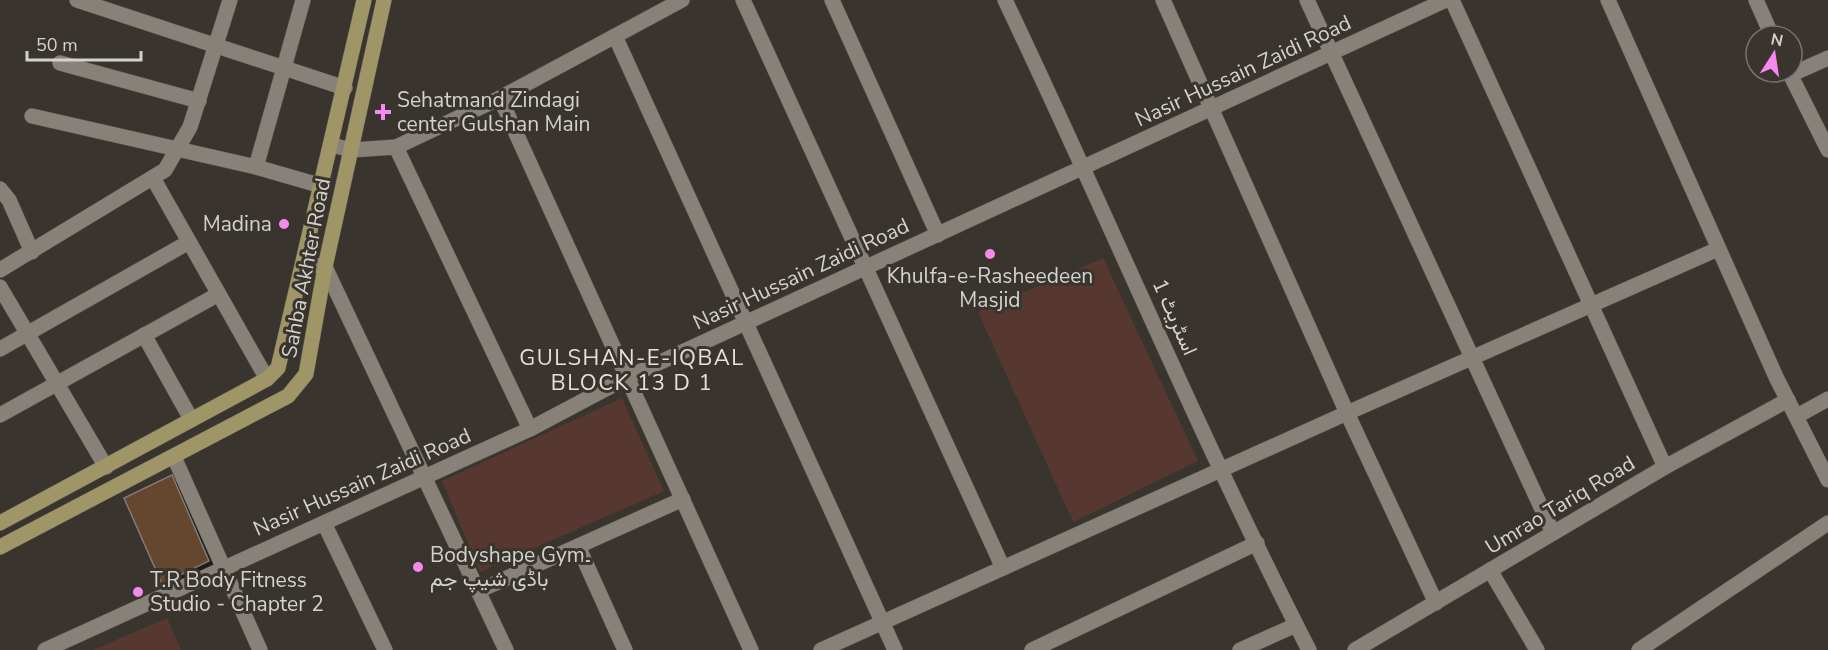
<svg xmlns="http://www.w3.org/2000/svg" width="1828" height="650" font-family="'Nunito Sans',Vazirmatn,sans-serif">
<style>
.green{fill:#563831}
.shadow{fill:#0007}
.building{fill:#65462f;stroke:#837b75;stroke-width:1.5}
.lines{fill:none;stroke-linecap:round;stroke-linejoin:round}
.minor-casing{stroke:#56534d;stroke-width:16}
.major-casing{stroke:#56534d;stroke-width:16}
.minor{stroke:#87817a;stroke-width:15}
.major{stroke:#a09566;stroke-width:15}
.poi-dot{fill:#f589ee;stroke:#39352e;stroke-width:2}
.labels{text-anchor:middle;dominant-baseline:central;stroke-width:6;stroke-linejoin:round;paint-order:stroke}
.street-label{font-size:21px;fill:#d5d2cd;stroke:#39352e}
.poi-label{font-size:21px;fill:#d5d2cd;stroke:#39352e;text-anchor:start}
.neighbourhood-label{font-size:22px;letter-spacing:1.5px;fill:#e7e1d8;stroke:#39352e}
</style>
<rect width="100%" height="100%" fill="#39352e"/>
<g class="green">
<polygon points="1103,258 1198,461 1073,522 978,312"/>
<polygon points="622,398 664,491 480,572 442,481"/>
<polygon points="167,618 181,650 93,650"/>
</g>
<polygon class="shadow" points="171,477 185,491 221,575 177,597 163,583"/>
<polygon class="building" points="172,475 209,561 162,584 124,498"/>
<g class="lines">
<defs>
<g id="minor">
<polyline points="77,0 345,88"/>
<polyline points="743,0 1003,568"/>
<polyline points="832,0 938,235"/>
<path d="M1005,0C1108,216 1200,438 1309,650"/>
<polyline points="1163,0 1347,413 1436,603"/>
<polyline points="1307,0 1553,533"/>
<polyline points="1452,0 1665,467"/>
<polyline points="1608,0 1776,377 1828,480"/>
<polyline points="1756,0 1772,36"/>
<polyline points="615,36 895,650"/>
<polyline points="60,63 199,101"/>
<polyline points="1789,72 1828,150"/>
<polyline points="1790,75 1828,58"/>
<polyline points="500,98 751,650"/>
<polyline points="32,116 256,167 322,186"/>
<polyline points="331,145 352,150 396,147 500,98 682,0"/>
<polyline points="396,147 530,429"/>
<polyline points="256,167 303,0"/>
<polyline points="153,178 267,379"/>
<polyline points="0,189 9,200 32,252"/>
<polyline points="304,263 325,267 506,650"/>
<polyline points="0,270 165,170 190,127 230,0"/>
<polyline points="0,287 106,467"/>
<polyline points="144,335 191,419"/>
<polyline points="0,349 189,242"/>
<polyline points="0,415 217,295"/>
<polyline points="1797,416 1828,399"/>
<polyline points="174,457 260,650"/>
<polyline points="324,523 385,650"/>
<polyline points="578,546 625,650"/>
<polyline points="1490,570 1537,650"/>
<polyline points="478,591 683,499"/>
<polyline points="45,650 530,429 628,377 1446,0"/>
<polyline points="821,650 1347,413 1718,249"/>
<polyline points="1032,650 1257,543"/>
<polyline points="1240,650 1296,625"/>
<polyline points="1355,650 1665,467 1788,400"/>
<polyline points="1639,650 1828,523"/>
</g>
<g id="major">
<polyline points="0,523 267,379 278,368 364,0"/>
<polyline points="0,547 288,396 306,374 325,267 384,0"/>
</g>
</defs>
<use href="#minor" class="minor-casing"/>
<use href="#major" class="major-casing"/>
<use href="#minor" class="minor"/>
<use href="#major" class="major"/>
</g>
<g class="poi-dot">
<path d="M380 103h6v6h6v6h-6v6h-6v-6h-6v-6h6z"/>
<circle cx="284" cy="224" r="6"/>
<circle cx="990" cy="254" r="6"/>
<circle cx="418" cy="567" r="6"/>
<circle cx="138" cy="592" r="6"/>
</g>
<g class="labels">
<g class="street-label">
<text transform="translate(1243 71) rotate(-25)">Nasir Hussain Zaidi Road</text>
<text transform="translate(306 268) rotate(-79)">Sahba Akhter Road</text>
<text transform="translate(801 274) rotate(-25)">Nasir Hussain Zaidi Road</text>
<text transform="translate(1175 317) rotate(66)">اسٹریٹ 1</text>
<text transform="translate(362 482) rotate(-24)">Nasir Hussain Zaidi Road</text>
<text transform="translate(1560 505) rotate(-31)">Umrao Tariq Road</text>
</g>
<g class="poi-label">
<text x="397" y="100">Sehatmand Zindagi<tspan x="397" dy="24">center Gulshan Main</tspan></text>
<text x="272" y="224" text-anchor="end">Madina</text>
<text x="990" y="276" text-anchor="middle">Khulfa-e-Rasheedeen<tspan x="990" dy="24">Masjid</tspan></text>
<text x="430" y="555">Bodyshape Gym۔<tspan x="430" dy="24">باڈی شیپ جم</tspan></text>
<text x="150" y="580">T.R Body Fitness<tspan x="150" dy="24">Studio - Chapter 2</tspan></text>
</g>
<g class="neighbourhood-label">
<text x="632" y="358">GULSHAN-E-IQBAL<tspan x="632" dy="25">BLOCK 13 D 1</tspan></text>
</g>
</g>
<g transform="translate(1774 54) rotate(12)"><circle r="28" fill="#39352e" stroke="#77746e" stroke-width="1.5"/>
<path d="M0-4.5L10 22L0 15L-10 22Z" fill="#f589ee"/>
<text y="-9" font-size="16" font-weight="bold" text-anchor="middle" fill="#d5d2cd">N</text>
</g>
<path d="M27 51v9h114v-9" fill="none" stroke="#d5d2cd" stroke-width="3"/>
<text x="36" y="51" font-size="18" fill="#d5d2cd" stroke="#39352e" stroke-width="4.5" paint-order="stroke">50 m</text>
</svg>
